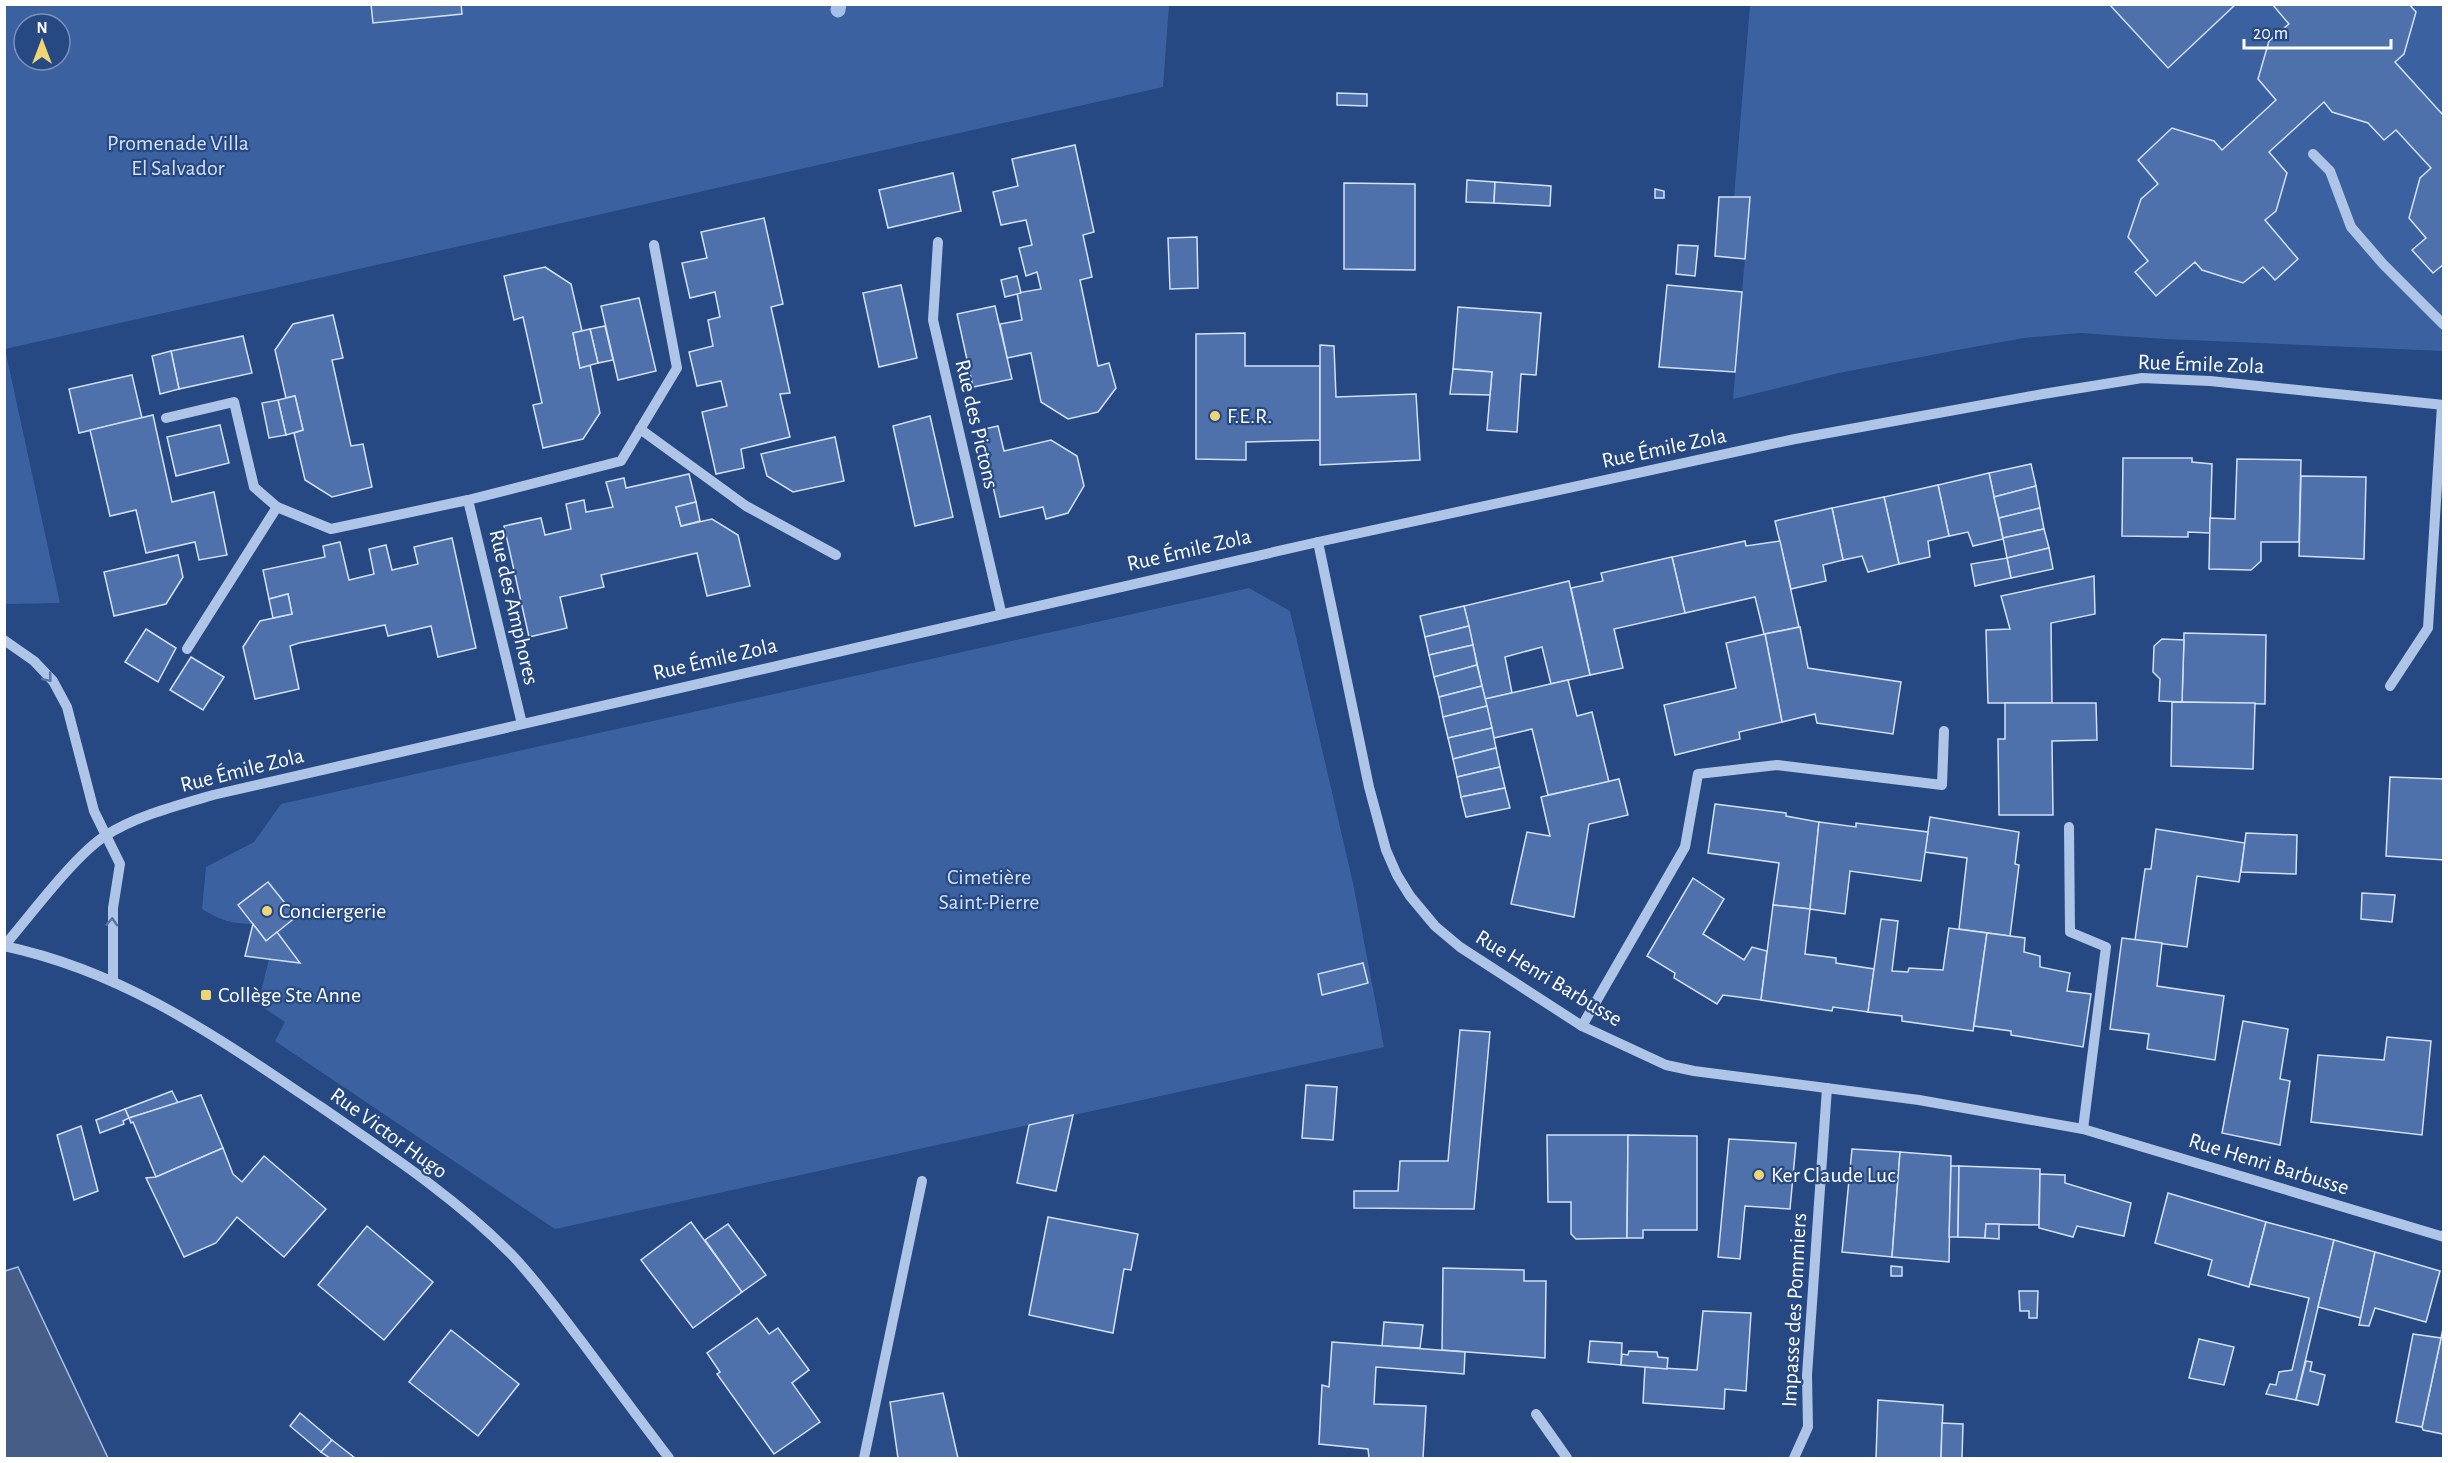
<svg xmlns="http://www.w3.org/2000/svg" width="2448" height="1463" font-family="'Alegreya Sans',sans-serif">
<style>
.green{fill:#3b61a0;fill-rule:evenodd}
.water{fill:#455d87;stroke:#a4bfe8;stroke-width:1.5}
.lines{fill:none;stroke-linecap:round;stroke-linejoin:round}
.stream{stroke:#a4bfe8;stroke-width:15}
.building{fill:#4f71ab;stroke:#d3e0f6;stroke-width:1.5}
.minor{stroke:#afc5e7;stroke-width:10}
.oneway{stroke:#5674a6}
.poi-dot{fill:#f0d574;stroke:#264883;stroke-width:2}
.labels{text-anchor:middle;dominant-baseline:central;stroke-width:4.5;stroke-linejoin:round;paint-order:stroke}
.park-label{font-size:22px;fill:#d3e0f6;stroke:#264883}
.street-label{font-size:22px;fill:#fff;stroke:#264883}
.poi-label{font-size:22px;fill:#fff;stroke:#264883;text-anchor:start}
</style>
<rect width="100%" height="100%" fill="#264883"/>
<g class="green">
<path d="M4,5H1169L1163,87L5,349L60,603L9,604L4,603ZM24,24H60V60H24Z"/>
<polygon points="1750,5 2443,5 2443,351 2165,339 2080,333 2024,338 1957,350 1839,373 1733,399 1750,197 1734,197"/>
<path d="M1249,588L1290,611L1353,883L1384,1047L555,1229L275,1041L285,1022L258,1004L269,959L245,956L253,924C233,924 219,920 202,909L206,867L254,842L281,804Z"/>
</g>
<polygon class="water" points="18,1267 108,1458 5,1458 5,1271"/>
<g class="lines">
<polyline class="stream" points="838,10 839,4"/>
</g>
<g class="building">
<polygon points="461,4 462,14 373,23 371,4"/>
<polygon points="2109,4 2236,4 2168,68"/>
<polygon points="2272,4 2409,4 2416,12 2404,54 2395,62 2444,116 2444,264 2433,273 2412,250 2426,238 2409,218 2420,178 2431,168 2396,130 2384,140 2368,123 2332,112 2324,102 2269,152 2287,173 2276,211 2265,220 2298,259 2275,280 2263,267 2243,283 2202,270 2195,262 2156,296 2135,272 2148,261 2128,237 2141,199 2158,184 2138,160 2172,128 2214,141 2222,150 2276,100 2258,79 2269,41 2289,24"/>
<polygon points="1337,93 1367,94 1367,106 1337,105"/>
<polygon points="1075,145 1094,232 1083,235 1092,277 1080,280 1098,366 1109,363 1116,388 1098,412 1068,419 1041,402 1031,353 1007,358 1000,324 1022,320 1017,293 1041,289 1037,272 1026,276 1019,248 1032,245 1026,220 1001,225 993,192 1018,186 1012,159"/>
<polygon points="953,173 961,211 888,228 879,190"/>
<polygon points="1467,180 1495,182 1494,203 1466,202"/>
<polygon points="1495,182 1551,186 1550,206 1494,203"/>
<polygon points="1344,183 1415,184 1415,270 1344,269"/>
<polygon points="1655,189 1664,191 1664,198 1655,198"/>
<polygon points="1719,197 1750,197 1745,259 1715,256"/>
<polygon points="764,218 783,304 771,307 790,393 780,394 790,437 741,449 744,468 716,474 702,412 727,406 721,381 697,386 689,352 713,346 708,320 720,317 715,292 690,298 682,263 707,258 701,232"/>
<polygon points="1197,237 1198,288 1170,289 1168,238"/>
<polygon points="1678,245 1698,246 1695,276 1676,274"/>
<polygon points="545,267 571,284 582,331 573,333 580,368 590,365 600,413 583,439 543,448 533,405 542,403 523,317 514,320 504,276"/>
<polygon points="1017,276 1021,293 1005,297 1001,280"/>
<polygon points="901,285 917,358 879,367 863,293"/>
<polygon points="1667,285 1742,292 1735,372 1659,367"/>
<polygon points="639,298 656,371 618,380 601,306"/>
<polygon points="995,306 1012,379 973,387 957,314"/>
<polygon points="1458,307 1541,313 1536,375 1521,374 1517,432 1487,430 1492,372 1453,369"/>
<polygon points="333,315 343,358 332,360 351,446 363,444 372,487 332,497 305,480 294,433 303,430 295,396 286,398 275,350 293,324"/>
<polygon points="605,326 613,360 598,363 590,329"/>
<polygon points="590,329 598,363 580,368 573,333"/>
<polygon points="1245,333 1245,366 1320,366 1320,440 1246,442 1246,460 1196,459 1196,334"/>
<polygon points="243,336 252,373 179,389 171,351"/>
<polygon points="1320,345 1334,346 1336,397 1416,394 1420,460 1320,465"/>
<polygon points="171,351 179,389 160,394 152,356"/>
<polygon points="1453,369 1492,372 1490,395 1450,394"/>
<polygon points="132,375 142,418 79,433 69,389"/>
<polygon points="295,396 303,430 286,435 278,400"/>
<polygon points="278,400 286,435 269,438 262,403"/>
<polygon points="153,415 172,502 214,492 227,555 199,560 195,542 146,553 136,510 110,516 90,430"/>
<polygon points="930,416 953,517 915,526 893,426"/>
<polygon points="220,425 229,463 176,476 167,437"/>
<polygon points="998,426 1004,451 1051,440 1077,456 1084,486 1068,513 1046,519 1043,507 1000,517 980,430"/>
<polygon points="835,437 844,481 793,492 767,476 761,454"/>
<polygon points="2123,458 2192,458 2192,462 2212,464 2210,533 2188,532 2188,537 2122,536"/>
<polygon points="2237,459 2301,460 2299,542 2261,542 2261,561 2251,570 2209,569 2210,518 2235,519"/>
<polygon points="2031,464 2036,486 1994,497 1989,473"/>
<polygon points="1989,473 2003,539 1973,546 1968,532 1949,536 1938,485"/>
<polygon points="689,474 696,502 676,507 681,526 712,519 738,535 750,586 707,596 697,553 601,575 604,587 560,597 567,628 529,637 504,526 541,518 545,535 571,529 566,504 584,500 586,512 613,507 606,482 624,478 626,488"/>
<polygon points="2301,476 2366,477 2364,559 2299,556"/>
<polygon points="1938,485 1949,536 1928,541 1930,557 1899,564 1884,497"/>
<polygon points="2036,486 2040,508 1999,518 1994,497"/>
<polygon points="1884,497 1899,564 1868,572 1862,556 1843,560 1832,508"/>
<polygon points="696,502 700,521 681,526 676,507"/>
<polygon points="1832,508 1843,560 1823,565 1826,581 1791,589 1775,521"/>
<polygon points="2040,508 2044,529 2003,538 1999,518"/>
<polygon points="2044,529 2049,548 2007,558 2003,538"/>
<polygon points="452,538 476,648 438,657 431,626 388,636 385,625 299,643 290,646 299,689 255,699 243,647 260,621 292,614 288,594 269,599 263,570 325,557 323,546 340,542 349,580 374,574 369,549 386,545 392,570 418,564 414,547"/>
<polygon points="1745,541 1746,546 1780,541 1799,627 1764,634 1755,597 1685,613 1672,557"/>
<polygon points="2049,548 2053,569 2011,578 2007,558"/>
<polygon points="178,555 183,577 166,604 114,616 104,572"/>
<polygon points="1672,557 1685,613 1614,629 1623,668 1590,675 1571,588 1603,581 1601,573"/>
<polygon points="2007,558 2011,578 1975,586 1971,564"/>
<polygon points="2094,576 2095,614 2051,623 2052,703 1988,703 1986,630 2010,629 2001,596"/>
<polygon points="1569,581 1590,675 1551,684 1542,647 1505,657 1512,693 1485,699 1464,606"/>
<polygon points="288,594 292,614 273,618 269,599"/>
<polygon points="1464,606 1469,626 1425,637 1420,616"/>
<polygon points="1469,626 1473,645 1429,655 1425,637"/>
<polygon points="1800,627 1808,668 1901,682 1893,734 1817,723 1815,714 1782,722 1765,634"/>
<polygon points="146,629 176,648 158,682 125,662"/>
<polygon points="2184,633 2266,635 2265,704 2182,702"/>
<polygon points="1765,634 1782,722 1739,732 1740,739 1675,755 1664,705 1736,688 1726,643"/>
<polygon points="2162,639 2184,640 2182,702 2159,701 2160,679 2153,672 2154,646"/>
<polygon points="1473,645 1477,665 1434,677 1429,655"/>
<polygon points="191,657 224,677 203,710 170,690"/>
<polygon points="1477,665 1482,686 1439,697 1434,677"/>
<polygon points="1568,680 1577,716 1592,712 1609,782 1548,795 1532,729 1494,738 1485,699"/>
<polygon points="1482,686 1487,706 1443,717 1439,697"/>
<polygon points="2172,702 2255,703 2253,769 2171,766"/>
<polygon points="2005,703 2096,703 2097,740 2052,741 2053,815 1999,815 1998,739 2005,739"/>
<polygon points="1487,706 1492,728 1448,738 1443,717"/>
<polygon points="1492,728 1496,748 1453,759 1448,738"/>
<polygon points="1496,748 1500,767 1457,777 1453,759"/>
<polygon points="1500,767 1505,788 1461,797 1457,777"/>
<polygon points="2390,777 2444,779 2444,860 2386,856"/>
<polygon points="1619,779 1628,815 1589,824 1574,917 1511,904 1527,832 1550,836 1541,797"/>
<polygon points="1505,788 1510,808 1466,817 1461,797"/>
<polygon points="1715,804 1786,813 1786,816 1819,822 1810,909 1773,905 1779,863 1708,853"/>
<polygon points="1930,817 2019,832 2015,864 2019,865 2010,936 1959,929 1967,858 1925,852"/>
<polygon points="1819,822 1856,827 1856,823 1928,832 1921,881 1850,871 1845,914 1810,909"/>
<polygon points="2156,829 2245,843 2239,882 2197,876 2187,947 2135,940 2145,869 2151,869"/>
<polygon points="2246,833 2297,835 2296,874 2241,872"/>
<polygon points="1693,878 1724,899 1703,934 1744,960 1752,947 1767,951 1761,1000 1723,995 1717,1004 1674,978 1675,973 1647,956"/>
<polygon points="268,882 296,917 266,941 238,905"/>
<polygon points="2362,893 2395,895 2392,922 2361,919"/>
<polygon points="1773,905 1810,909 1805,954 1836,958 1836,963 1874,969 1868,1012 1833,1007 1832,1011 1761,1000"/>
<polygon points="1881,919 1898,921 1892,971 1908,972 1909,968 1943,970 1949,928 1987,933 1973,1031 1902,1021 1902,1016 1868,1012"/>
<polygon points="253,924 266,941 277,932 300,963 245,956"/>
<polygon points="1987,933 2025,938 2024,952 2040,956 2040,967 2070,973 2067,991 2091,994 2083,1047 2011,1035 2011,1031 1974,1026"/>
<polygon points="2122,938 2162,943 2157,986 2224,996 2215,1060 2147,1049 2149,1034 2110,1029"/>
<polygon points="1363,963 1368,983 1322,995 1318,974"/>
<polygon points="2243,1021 2288,1029 2280,1079 2290,1081 2280,1145 2222,1133"/>
<polygon points="1460,1030 1490,1032 1474,1209 1354,1208 1354,1191 1398,1191 1400,1161 1448,1161"/>
<polygon points="2387,1037 2431,1041 2422,1135 2311,1122 2318,1055 2384,1060"/>
<polygon points="1306,1085 1337,1087 1333,1140 1302,1138"/>
<polygon points="172,1091 178,1103 129,1118 125,1109"/>
<polygon points="201,1095 223,1148 156,1177 133,1122 131,1123 129,1118"/>
<polygon points="125,1109 129,1118 123,1121 124,1124 100,1133 96,1120"/>
<polygon points="1073,1115 1056,1191 1017,1183 1029,1125"/>
<polygon points="81,1126 98,1191 74,1200 57,1135"/>
<polygon points="1547,1135 1628,1135 1627,1238 1576,1239 1571,1234 1571,1202 1548,1202"/>
<polygon points="1628,1135 1697,1136 1697,1230 1643,1230 1643,1238 1627,1238"/>
<polygon points="1729,1139 1796,1143 1790,1209 1745,1206 1740,1259 1718,1257"/>
<polygon points="223,1148 233,1174 242,1182 264,1156 326,1209 284,1257 237,1217 216,1243 184,1257 146,1178 156,1177"/>
<polygon points="1852,1149 1900,1152 1892,1257 1842,1252"/>
<polygon points="1900,1152 1951,1156 1949,1262 1892,1257"/>
<polygon points="1951,1166 1959,1166 1958,1237 1949,1237"/>
<polygon points="1959,1166 2040,1169 2039,1225 1986,1224 1985,1238 1958,1237"/>
<polygon points="2040,1174 2065,1175 2065,1183 2131,1203 2124,1236 2077,1226 2073,1237 2039,1228"/>
<polygon points="2168,1193 2266,1222 2249,1287 2208,1275 2212,1260 2155,1243"/>
<polygon points="1048,1217 1138,1234 1131,1270 1124,1269 1113,1333 1029,1315"/>
<polygon points="691,1222 742,1292 693,1328 641,1260"/>
<polygon points="2266,1222 2334,1240 2296,1400 2266,1394 2270,1384 2276,1385 2279,1372 2292,1370 2309,1298 2250,1284"/>
<polygon points="728,1224 766,1275 742,1292 705,1240"/>
<polygon points="1986,1224 1999,1224 1999,1239 1985,1238"/>
<polygon points="367,1226 433,1282 384,1340 318,1285"/>
<polygon points="2334,1240 2375,1252 2361,1318 2318,1307"/>
<polygon points="2375,1252 2440,1271 2426,1322 2375,1308 2369,1326 2359,1325"/>
<polygon points="1891,1266 1902,1267 1902,1276 1891,1276"/>
<polygon points="1443,1268 1524,1270 1524,1281 1546,1281 1545,1358 1442,1350"/>
<polygon points="2019,1291 2038,1291 2037,1318 2029,1318 2029,1311 2020,1311"/>
<polygon points="1703,1311 1751,1313 1746,1391 1725,1389 1724,1409 1643,1403 1645,1367 1697,1370"/>
<polygon points="757,1318 769,1334 778,1328 809,1370 792,1383 820,1422 774,1454 717,1374 720,1372 707,1353"/>
<polygon points="1384,1322 1423,1325 1420,1348 1382,1346"/>
<polygon points="2444,1324 2444,1430 2443,1434 2423,1430 2422,1427"/>
<polygon points="451,1330 519,1384 478,1436 409,1382"/>
<polygon points="2413,1334 2441,1338 2422,1427 2396,1422"/>
<polygon points="2199,1339 2234,1347 2224,1385 2189,1378"/>
<polygon points="1590,1341 1622,1343 1621,1365 1588,1362"/>
<polygon points="1332,1342 1465,1352 1464,1374 1376,1367 1374,1404 1426,1406 1423,1458 1369,1458 1368,1449 1319,1444 1322,1385 1329,1387"/>
<polygon points="1629,1351 1657,1352 1658,1357 1668,1358 1667,1369 1621,1365 1622,1354 1628,1355"/>
<polygon points="2306,1361 2312,1362 2310,1371 2325,1375 2318,1405 2296,1400"/>
<polygon points="943,1393 958,1458 898,1458 890,1402"/>
<polygon points="1878,1400 1943,1405 1941,1458 1876,1458"/>
<polygon points="300,1413 332,1440 321,1452 290,1426"/>
<polygon points="1942,1423 1963,1424 1962,1458 1941,1458"/>
<polygon points="332,1440 355,1458 330,1458 321,1452"/>
</g>
<g class="lines">
<g class="minor">
<polyline points="2313,154 2330,171 2351,227 2383,264 2444,325"/>
<polyline points="938,242 933,320 1001,612"/>
<polyline points="166,418 234,402 254,487 277,507 331,529 468,500"/>
<polyline points="640,429 746,506 836,555"/>
<polyline points="1318,542 1369,787 1386,850 1397,875 1410,896 1435,926 1460,947 1582,1026 1666,1065 1694,1071 1919,1100 2083,1129 2444,1237"/>
<polyline points="4,640 34,661 53,681 67,707 94,811 120,864 113,908 113,980"/>
<polyline points="187,649 277,507"/>
<polyline points="2390,686 2428,628 2442,405"/>
<polyline points="522,724 468,500 621,461 677,368 654,245"/>
<polyline points="2069,827 2070,932 2106,947 2083,1129"/>
<path d="M4,946C30,916 74,856 105,836C135,816 179,805 213,795L1318,542L1795,439L2043,394L2142,378L2210,381L2444,405"/>
<path d="M4,946C127,972 219,1039 321,1107C386,1152 455,1197 511,1254C537,1281 559,1312 582,1342C611,1381 640,1420 669,1458"/>
<polyline points="1582,1026 1685,847 1698,774 1777,765 1942,785 1944,731"/>
<polyline points="1536,1414 1567,1458"/>
<polyline points="864,1458 922,1181"/>
<polyline points="1794,1458 1808,1427 1807,1375 1827,1088"/>
</g>
</g>
<defs><path id="oneway-chevron" d="M-2-3.5L2.5 0L-2 3.5" fill="none" stroke-width="1.6" stroke-linecap="round" stroke-linejoin="round" transform="scale(1.5)"/></defs>
<g class="oneway">
<use href="#oneway-chevron" transform="translate(48 678) rotate(50)"/>
<use href="#oneway-chevron" transform="translate(112 922) rotate(-87)"/>
</g>
<g class="poi-dot">
<circle cx="1215" cy="416" r="6"/>
<circle cx="267" cy="911" r="6"/>
<rect x="200" y="989" width="12" height="12" rx="3"/>
<circle cx="1759" cy="1175" r="6"/>
</g>
<g class="labels">
<g class="park-label">
<text x="178" y="143">Promenade Villa<tspan x="178" dy="25">El Salvador</tspan></text>
<text x="989" y="877">Cimetière<tspan x="989" dy="25">Saint-Pierre</tspan></text>
</g>
<g class="street-label">
<text transform="translate(2201 364) rotate(2)">Rue Émile Zola</text>
<text transform="translate(977 424) rotate(77)">Rue des Pictons</text>
<text transform="translate(1664 448) rotate(-12)">Rue Émile Zola</text>
<text transform="translate(1189 550) rotate(-13)">Rue Émile Zola</text>
<text transform="translate(514 607) rotate(77)">Rue des Amphores</text>
<text transform="translate(715 659) rotate(-13)">Rue Émile Zola</text>
<text transform="translate(242 770) rotate(-14)">Rue Émile Zola</text>
<text transform="translate(1549 978) rotate(31)">Rue Henri Barbusse</text>
<text transform="translate(389 1133) rotate(36)">Rue Victor Hugo</text>
<text transform="translate(2269 1164) rotate(17)">Rue Henri Barbusse</text>
<text transform="translate(1794 1310) rotate(-87)">Impasse des Pommiers</text>
</g>
<g class="poi-label">
<text x="1227" y="416">F.E.R.</text>
<text x="279" y="911">Conciergerie</text>
<text x="218" y="995">Collège Ste Anne</text>
<text x="1771" y="1175">Ker Claude Luc</text>
</g>
</g>
<rect width="2448" height="1463" fill="none" stroke="#ffffff" stroke-width="12"/>
<g transform="translate(42 42)"><circle r="28" fill="#264883" stroke="#7d91b5" stroke-width="1.5"/>
<path d="M0-4.5L10 22L0 15L-10 22Z" fill="#f0d574"/>
<text y="-9" font-size="16" font-weight="bold" text-anchor="middle" fill="#ffffff">N</text>
</g>
<path d="M2244 39v9h147v-9" fill="none" stroke="#ffffff" stroke-width="3"/>
<text x="2253" y="39" font-size="18" fill="#ffffff" stroke="#264883" stroke-width="4.5" paint-order="stroke">20 m</text>
</svg>
